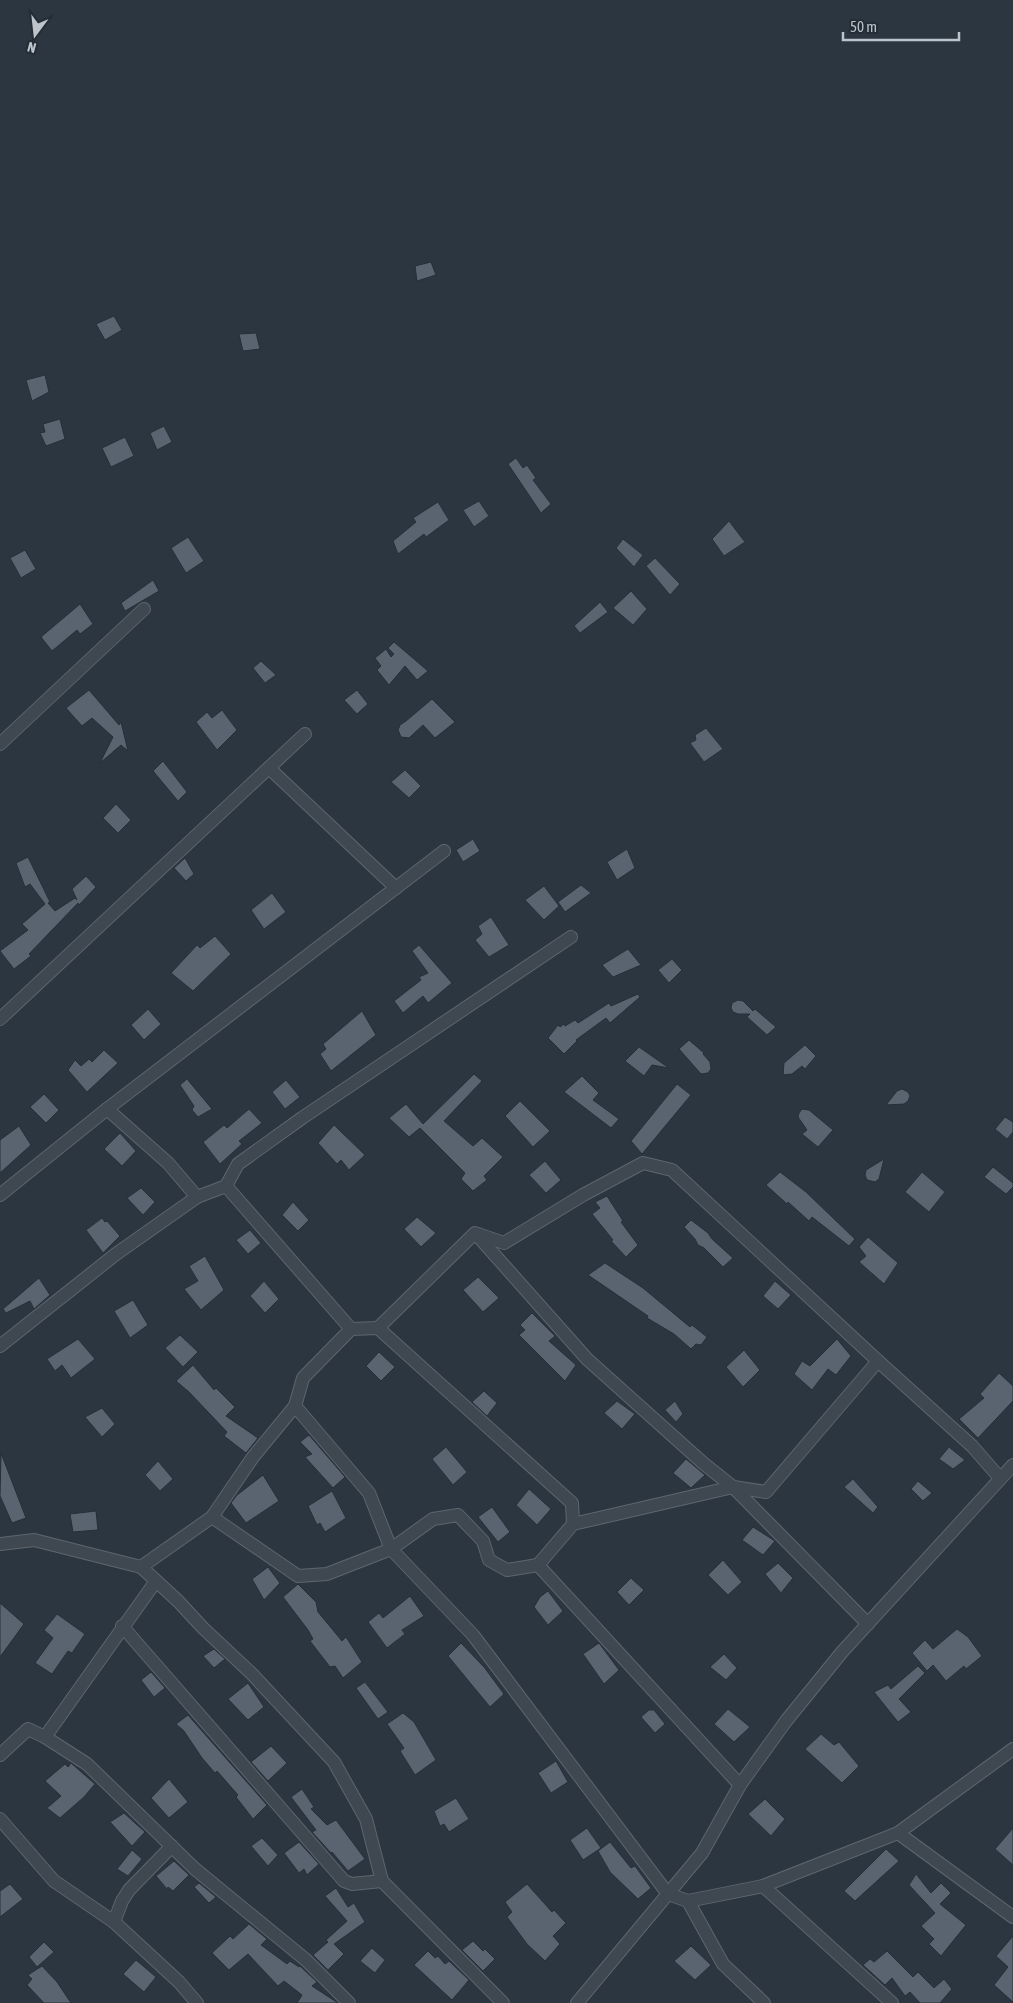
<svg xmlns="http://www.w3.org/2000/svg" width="1013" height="2003" font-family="'Asap Condensed',sans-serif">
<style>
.building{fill:#5a6470;stroke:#262f38}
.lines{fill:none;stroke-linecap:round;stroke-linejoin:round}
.minor-casing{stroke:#5d666e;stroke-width:14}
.minor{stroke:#3f4851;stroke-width:12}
</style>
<rect width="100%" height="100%" fill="#2b3641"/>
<g class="building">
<polygon points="431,262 436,275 417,281 415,266"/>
<polygon points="114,316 122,330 105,340 96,324"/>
<polygon points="256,333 260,349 243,351 239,334"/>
<polygon points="45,375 49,392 32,401 26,380"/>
<polygon points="60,419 65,439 46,446 40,433 45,432 43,424"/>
<polygon points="164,426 172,442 157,450 150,433"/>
<polygon points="125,437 134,456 111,467 102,448"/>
<polygon points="516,458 523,468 527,465 536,478 533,480 551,504 541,513 508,464"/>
<polygon points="479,501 489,516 474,527 463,510"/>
<polygon points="438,502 449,520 426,537 424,534 398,554 393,541 416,522 413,518"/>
<polygon points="729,521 745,542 724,556 712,539"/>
<polygon points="188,537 204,561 186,573 171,548"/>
<polygon points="623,539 643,555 634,567 616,548"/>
<polygon points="25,550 36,569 21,578 10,558"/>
<polygon points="655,558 680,584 670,595 646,566"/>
<polygon points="153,580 159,591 125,611 121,603"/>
<polygon points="631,591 647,609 633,625 613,608"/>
<polygon points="600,602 608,612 580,633 574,626"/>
<polygon points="80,604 93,624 80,634 77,630 52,651 41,637"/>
<polygon points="394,642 428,671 417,680 405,666 389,685 377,670 381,666 375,658 386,649 391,657 394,654 388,648"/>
<polygon points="261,661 276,675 265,683 253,668"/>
<polygon points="89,690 119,725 121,722 128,751 121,745 100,763 113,737 92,718 82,726 66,708"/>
<polygon points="357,690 368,704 357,714 344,700"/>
<polygon points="432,699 455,722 435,738 423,725 409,738 401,737 398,730 400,725 406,721"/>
<polygon points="222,710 237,730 217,750 196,722 207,712 212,718"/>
<polygon points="706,728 723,749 704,762 690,743 696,740 695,735"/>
<polygon points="163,761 187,792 178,801 153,771"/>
<polygon points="405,770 421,786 409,798 391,782"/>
<polygon points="116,804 131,820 118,833 103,818"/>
<polygon points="473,839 480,851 463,862 456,850"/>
<polygon points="627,849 635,868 617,880 607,862"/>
<polygon points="28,857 50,902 48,903 55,911 75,898 77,900 72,889 86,876 96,887 79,905 78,903 29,954 31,956 14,969 0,951 28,930 22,924 45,904 30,884 25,887 16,863"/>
<polygon points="185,858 194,874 186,881 174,868"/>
<polygon points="581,885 591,893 565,912 558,902"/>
<polygon points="544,886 559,906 544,920 525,900"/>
<polygon points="272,893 286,912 264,929 251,910"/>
<polygon points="491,917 509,945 489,957 475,940 482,934 478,926"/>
<polygon points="215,936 231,954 193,991 171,973 197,945 200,948"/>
<polygon points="419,945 452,983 428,1003 423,996 403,1013 394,1001 421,980 419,977 428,973 412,951"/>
<polygon points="628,949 641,965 613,977 602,965"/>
<polygon points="672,959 682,970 669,983 658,970"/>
<polygon points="638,994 640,997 610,1023 606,1018 576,1040 577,1041 564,1054 548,1038 558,1025 560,1027 564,1024 565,1026 575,1020 578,1023 609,1003 611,1006"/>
<polygon points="738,1000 743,1001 753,1011 755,1009 776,1027 767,1035 747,1017 750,1014 738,1014 733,1012 731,1008 732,1003"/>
<polygon points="148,1009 161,1024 144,1040 131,1025"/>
<polygon points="362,1011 376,1035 331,1071 320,1054 326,1049 323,1044"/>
<polygon points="689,1040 704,1053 703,1054 710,1062 711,1069 708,1073 701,1074 679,1049"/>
<polygon points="805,1045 816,1056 805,1069 802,1066 792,1074 783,1075 784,1063"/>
<polygon points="639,1047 669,1068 652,1065 644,1076 625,1061"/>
<polygon points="104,1050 118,1063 87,1092 68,1070 75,1060 81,1066 89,1059 92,1062"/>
<polygon points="474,1074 482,1081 444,1121 473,1146 482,1138 503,1157 484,1176 487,1180 473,1191 461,1179 465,1173 420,1128 409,1137 389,1118 406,1104 423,1124"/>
<polygon points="582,1076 599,1093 593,1100 619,1119 611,1128 564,1092"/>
<polygon points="187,1079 212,1109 198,1117 192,1110 194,1106 180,1085"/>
<polygon points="286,1080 300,1097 285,1109 272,1092"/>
<polygon points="677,1084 691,1095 642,1154 631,1141"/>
<polygon points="902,1089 908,1092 910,1096 908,1101 904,1104 886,1105 897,1091"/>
<polygon points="44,1094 59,1110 46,1123 30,1107"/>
<polygon points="520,1101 550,1131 533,1147 505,1116"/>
<polygon points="249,1109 262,1123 239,1141 242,1144 220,1164 203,1142 224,1125 227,1128"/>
<polygon points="802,1109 809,1110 833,1130 818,1147 802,1134 807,1130 798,1117 799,1113"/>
<polygon points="1005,1117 1013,1122 1013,1132 1007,1139 995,1129"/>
<polygon points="334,1125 365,1155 349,1170 341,1160 337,1164 318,1143"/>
<polygon points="19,1126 31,1145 0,1173 0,1140"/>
<polygon points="120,1133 136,1151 122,1166 104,1149"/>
<polygon points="884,1159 879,1179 875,1182 867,1180 865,1175 866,1170"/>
<polygon points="545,1161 561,1180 546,1193 529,1175"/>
<polygon points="993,1167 1013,1183 1013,1187 1006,1194 984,1177"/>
<polygon points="780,1172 806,1192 855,1239 849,1246 812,1217 809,1221 788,1202 787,1204 766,1185"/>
<polygon points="922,1172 945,1192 929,1212 905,1192"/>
<polygon points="141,1188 155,1202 143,1215 127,1198"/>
<polygon points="607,1196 623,1221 621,1222 638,1245 626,1257 611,1241 613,1240 592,1214 600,1208 595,1202"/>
<polygon points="293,1202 309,1220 298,1231 282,1215"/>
<polygon points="417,1217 436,1233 421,1247 404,1229"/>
<polygon points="102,1218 105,1222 107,1221 120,1236 103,1253 86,1230"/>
<polygon points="691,1220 708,1233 712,1239 733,1258 723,1267 704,1248 698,1245 695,1239 684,1227"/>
<polygon points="250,1230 261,1243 248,1254 236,1240"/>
<polygon points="868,1237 898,1263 884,1284 859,1262 866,1256 859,1247"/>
<polygon points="205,1256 224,1290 201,1310 184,1289 198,1281 189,1266"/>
<polygon points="605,1263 643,1288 690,1327 692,1325 707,1337 701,1345 696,1344 691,1349 674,1334 647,1318 648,1316 588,1275"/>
<polygon points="478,1277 499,1298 483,1312 463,1290"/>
<polygon points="39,1278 50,1295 34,1309 30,1301 6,1313 3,1309"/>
<polygon points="264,1281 279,1299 265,1313 250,1296"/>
<polygon points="775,1281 791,1295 778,1309 763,1296"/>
<polygon points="133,1300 148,1325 130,1338 114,1311"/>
<polygon points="532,1313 555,1336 549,1341 576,1365 565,1381 519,1335 525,1330 520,1325"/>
<polygon points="180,1335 198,1352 183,1367 165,1348"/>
<polygon points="78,1339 95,1359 71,1378 62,1365 55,1371 47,1359"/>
<polygon points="837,1339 851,1356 836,1375 828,1369 812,1390 794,1374 802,1361 810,1366"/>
<polygon points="744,1350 760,1370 743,1387 726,1367"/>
<polygon points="379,1352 395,1367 381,1381 366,1366"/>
<polygon points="193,1365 214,1390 216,1388 235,1407 226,1416 258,1438 246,1453 224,1436 227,1432 189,1392 176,1381"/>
<polygon points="999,1373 1013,1386 1013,1401 978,1438 959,1419 984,1398 980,1394"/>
<polygon points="484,1391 497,1403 487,1416 472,1402"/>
<polygon points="617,1401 635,1414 622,1429 604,1413"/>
<polygon points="675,1401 683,1414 676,1422 665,1410"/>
<polygon points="102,1408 115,1424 102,1437 85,1417"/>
<polygon points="309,1435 345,1477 333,1488 305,1457 312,1454 300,1442"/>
<polygon points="446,1447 467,1472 453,1485 432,1459"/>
<polygon points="949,1447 965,1460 953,1469 939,1459"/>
<polygon points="1,1453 26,1518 12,1523 0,1496"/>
<polygon points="686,1459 705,1475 691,1488 673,1473"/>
<polygon points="158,1461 173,1479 160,1491 145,1475"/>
<polygon points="263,1475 279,1501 246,1523 231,1503 237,1495"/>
<polygon points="853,1479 878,1507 873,1513 844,1487"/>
<polygon points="918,1481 932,1493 923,1501 911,1489"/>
<polygon points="529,1489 551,1509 537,1525 516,1505"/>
<polygon points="332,1491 346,1518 325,1532 320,1523 317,1525 308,1506"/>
<polygon points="492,1507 510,1532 498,1542 478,1517"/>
<polygon points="96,1511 98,1530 73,1532 70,1514"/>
<polygon points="753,1527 775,1541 763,1555 742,1540"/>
<polygon points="723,1560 742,1582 728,1595 708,1575"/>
<polygon points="778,1563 793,1578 781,1593 765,1574"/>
<polygon points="268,1567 280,1583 264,1600 252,1579"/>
<polygon points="631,1578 644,1590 629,1605 617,1592"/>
<polygon points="298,1584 316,1602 318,1612 342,1641 346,1637 362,1662 343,1678 335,1666 330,1667 310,1641 313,1639 308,1630 283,1597"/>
<polygon points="548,1591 563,1611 548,1625 534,1607 540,1597"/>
<polygon points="410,1596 424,1616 402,1630 405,1634 387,1648 368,1622 379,1613 383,1618"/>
<polygon points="0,1603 24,1624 0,1657"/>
<polygon points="57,1614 85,1634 72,1653 68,1651 52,1674 35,1663 53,1638 44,1630"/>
<polygon points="957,1629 968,1637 982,1656 966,1669 964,1666 946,1681 933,1665 927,1671 912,1653 925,1640 933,1649"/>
<polygon points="461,1643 484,1667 504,1694 490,1707 448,1656"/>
<polygon points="599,1643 619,1670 604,1684 583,1654"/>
<polygon points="214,1649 225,1659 214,1668 203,1656"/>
<polygon points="724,1654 737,1668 726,1680 710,1667"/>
<polygon points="918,1666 925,1673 899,1699 911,1712 898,1722 874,1692 888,1685 891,1689"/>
<polygon points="151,1672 165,1688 154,1697 141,1680"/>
<polygon points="365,1682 388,1712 378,1719 356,1688"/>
<polygon points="248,1683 264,1707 248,1720 228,1699"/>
<polygon points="728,1709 750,1727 734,1742 714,1724"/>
<polygon points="649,1710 654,1710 665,1724 655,1733 641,1717"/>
<polygon points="403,1713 414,1722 436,1760 415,1775 400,1751 404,1748 387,1724"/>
<polygon points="188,1715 267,1805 253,1819 236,1797 238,1795 217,1771 215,1773 202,1758 184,1731 176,1724"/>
<polygon points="821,1734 834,1745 839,1742 859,1766 842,1783 805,1749"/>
<polygon points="271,1746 287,1763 268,1781 251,1762"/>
<polygon points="556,1761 568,1782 551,1793 538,1773"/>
<polygon points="71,1763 95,1784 84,1797 60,1818 47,1808 61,1796 45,1781 65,1764 68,1767"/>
<polygon points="169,1779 188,1802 169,1818 151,1798"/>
<polygon points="302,1789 314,1807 311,1809 327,1825 336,1820 365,1859 348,1871 332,1852 331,1853 312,1832 316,1830 291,1797"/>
<polygon points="456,1798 469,1819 449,1832 444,1824 440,1826 434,1811"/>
<polygon points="765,1799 785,1819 771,1836 748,1814"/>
<polygon points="124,1813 145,1832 132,1846 110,1822"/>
<polygon points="587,1828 601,1848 583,1860 570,1840"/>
<polygon points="1013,1828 1013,1865 995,1849"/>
<polygon points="262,1838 278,1855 268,1866 251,1846"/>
<polygon points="299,1842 319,1864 307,1875 304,1869 299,1873 284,1853"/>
<polygon points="610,1842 631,1868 635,1866 651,1888 638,1899 610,1872 598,1851"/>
<polygon points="886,1849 899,1861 855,1901 844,1891"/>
<polygon points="132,1850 142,1859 128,1876 117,1869"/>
<polygon points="174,1861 189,1875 173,1891 168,1887 167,1889 156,1876"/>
<polygon points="916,1874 931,1893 941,1883 951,1893 940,1904 966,1925 941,1956 929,1944 934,1939 921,1926 935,1913 909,1885"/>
<polygon points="199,1883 216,1897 209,1903 194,1887"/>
<polygon points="10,1884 23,1899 0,1917 0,1891"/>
<polygon points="527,1884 552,1912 554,1910 566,1923 553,1936 560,1944 545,1961 527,1944 507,1917 512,1912 505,1902"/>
<polygon points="336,1888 348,1907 354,1903 365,1922 334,1944 344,1954 328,1970 313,1955 328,1942 326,1940 347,1921 325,1896"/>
<polygon points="249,1924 267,1939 261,1945 287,1964 290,1961 299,1967 300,1966 317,1982 312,1986 338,2003 297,2003 302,1995 284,1981 278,1986 248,1954 229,1970 212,1953 230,1936 233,1939"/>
<polygon points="1013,1936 1013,2002 994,1985 1008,1967 996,1956"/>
<polygon points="473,1941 483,1951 485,1949 495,1959 483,1971 462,1950"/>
<polygon points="44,1942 54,1952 37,1967 29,1957"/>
<polygon points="691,1946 711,1965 695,1980 674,1961"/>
<polygon points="372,1948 385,1960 375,1973 360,1961"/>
<polygon points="428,1951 435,1958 438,1956 445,1964 449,1961 469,1980 452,2000 414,1965"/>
<polygon points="887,1951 913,1977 918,1972 934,1988 944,1979 952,1989 940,2003 920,2003 910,1992 905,1996 892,1978 885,1985 863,1965 870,1959 874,1962"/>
<polygon points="136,1960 156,1977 144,1992 123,1974"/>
<polygon points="42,1966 57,1982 71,2003 44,2003 27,1985 32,1979 28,1975"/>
</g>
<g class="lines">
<defs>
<g id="minor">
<polyline points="0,744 144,609"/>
<polyline points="269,768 396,888"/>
<polyline points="0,1019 305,734"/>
<polyline points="107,1109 168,1163 197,1197 226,1186 238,1164 302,1118 571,937"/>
<polyline points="0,1195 107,1109 444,851"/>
<polyline points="477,1235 587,1359 703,1463 733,1487 868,1624"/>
<polyline points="378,1328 475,1233 504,1243 583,1195 643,1163 672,1170 878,1361 766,1492 733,1487 573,1524"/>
<polyline points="351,1329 378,1328 572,1503 573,1524 538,1565"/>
<polyline points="0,1346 116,1254 197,1197"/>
<polyline points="878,1361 972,1446 1000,1478"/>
<polyline points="295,1406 369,1493 391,1549 473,1635 668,1894 688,1901 723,1964 764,2003"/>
<polyline points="212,1517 298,1576 327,1574 391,1549 433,1519 458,1515 483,1541 489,1560 507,1570 538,1565 740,1785"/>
<polyline points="0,1544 34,1540 141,1567 212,1517 253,1457 295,1406 303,1378 351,1329 226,1186"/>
<polyline points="141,1567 178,1601 203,1628 252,1674 334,1762 366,1819 382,1881 503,2003"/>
<polyline points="122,1626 344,1881 352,1884 382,1881"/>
<polyline points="45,1737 156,1581"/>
<polyline points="0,1755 28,1729 45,1737 87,1764 195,1869 306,1960 349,2003"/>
<polyline points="0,1819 54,1881 114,1922 179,1982 197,2003"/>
<polyline points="898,1833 1013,1917"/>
<polyline points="763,1886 892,2003"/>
<polyline points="688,1901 763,1886 898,1833 1013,1749"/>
<polyline points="114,1922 122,1901 129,1890 172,1846"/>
<polyline points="577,2003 702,1853 740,1785 786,1721 842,1652 1013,1465"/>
</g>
</defs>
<use href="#minor" class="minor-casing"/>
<use href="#minor" class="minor"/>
</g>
<g transform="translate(35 35) rotate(195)" stroke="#242d36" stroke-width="4" paint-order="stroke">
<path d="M0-4L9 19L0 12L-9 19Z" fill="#bcc3cb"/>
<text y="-8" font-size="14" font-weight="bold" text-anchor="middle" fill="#bcc3cb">N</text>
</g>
<path d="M843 32v8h116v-8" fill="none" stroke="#bcc3cb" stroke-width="2.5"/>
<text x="850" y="32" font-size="15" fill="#bcc3cb" stroke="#242d36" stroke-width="4" paint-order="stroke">50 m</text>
</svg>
